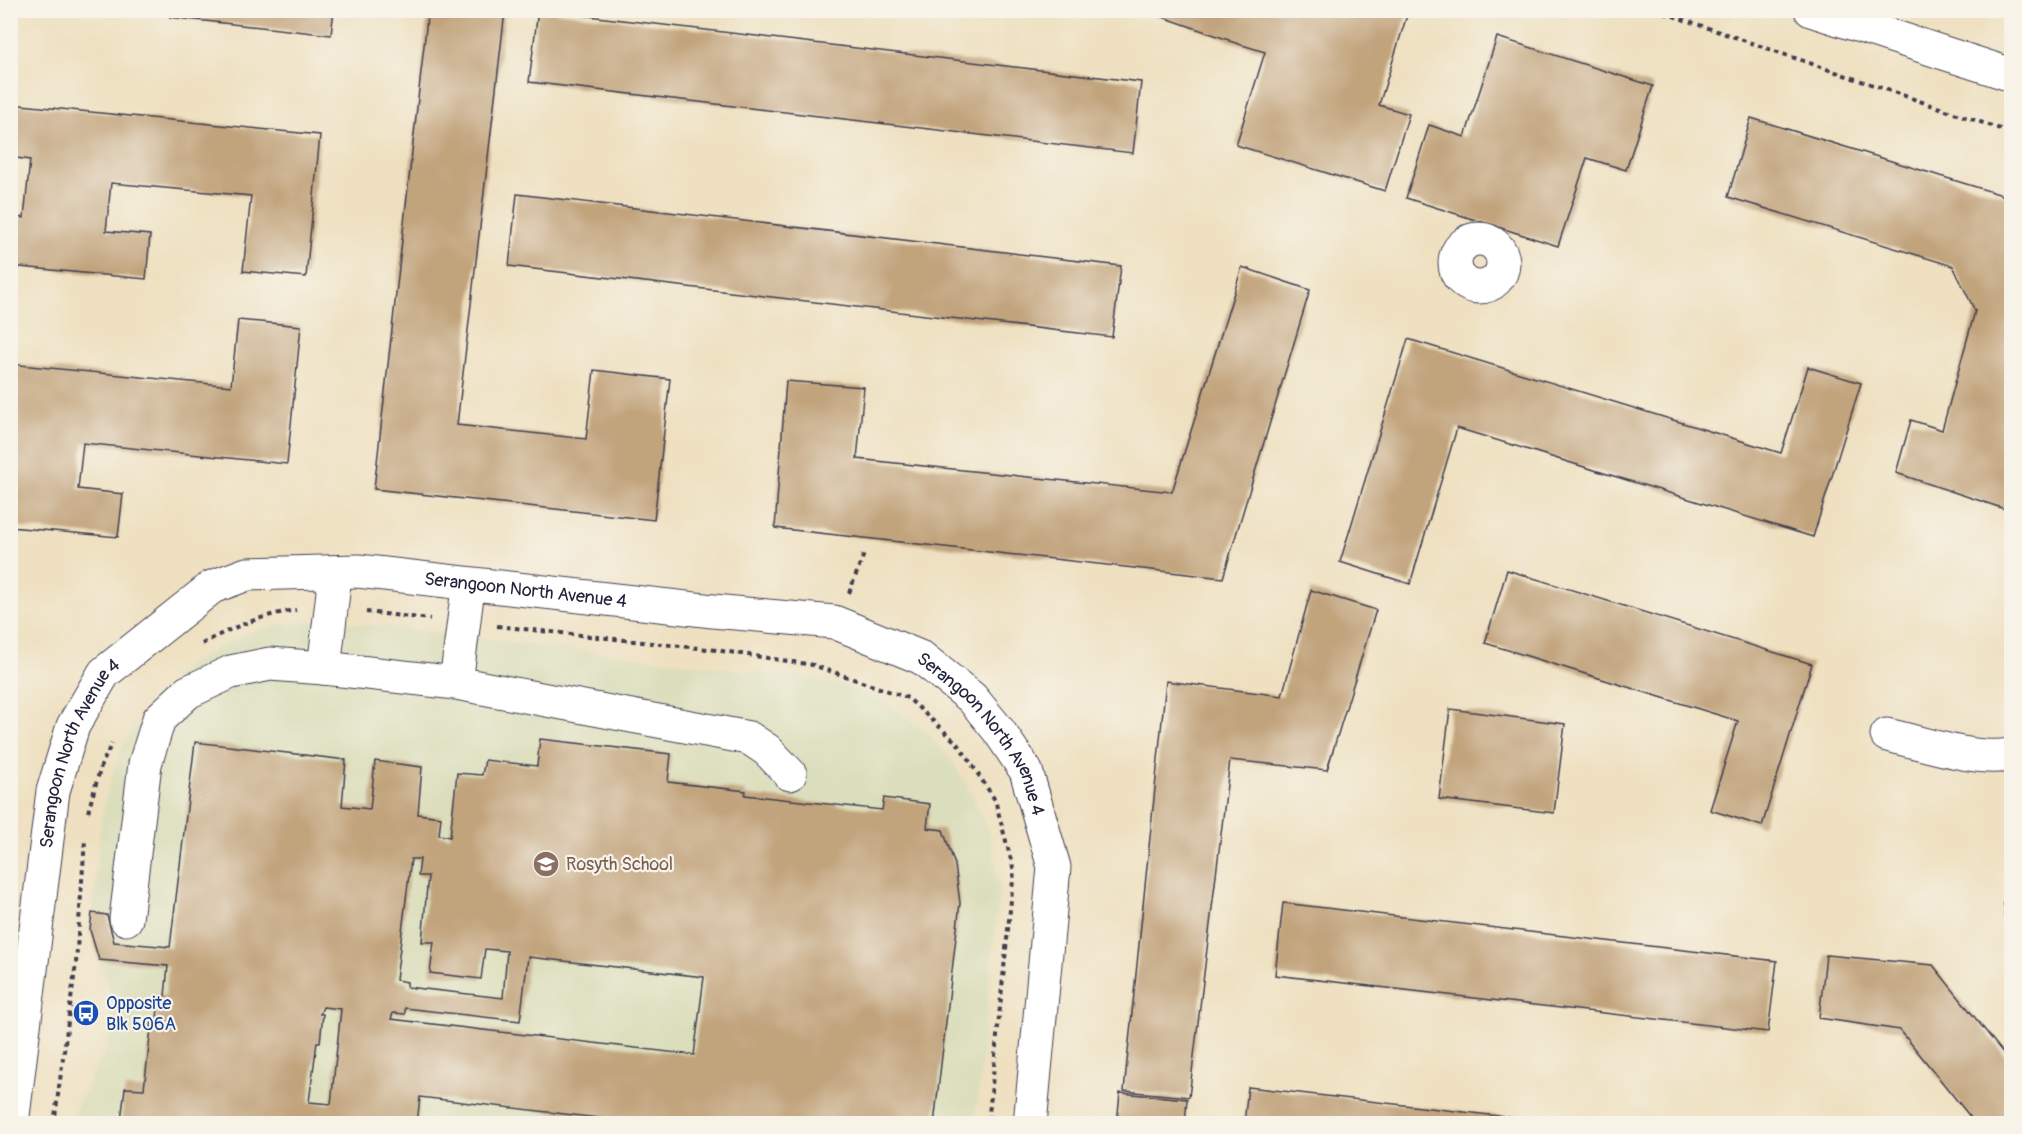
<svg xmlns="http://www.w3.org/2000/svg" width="2022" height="1134" font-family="Pangolin,sans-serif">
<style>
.built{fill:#dbdebc}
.building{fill:#c1a37b;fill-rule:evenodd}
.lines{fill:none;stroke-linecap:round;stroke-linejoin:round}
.minor-casing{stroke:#413e4f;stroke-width:35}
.highway-casing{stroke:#413e4f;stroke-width:35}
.path{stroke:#413e4f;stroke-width:4;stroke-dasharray:4.5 4.5;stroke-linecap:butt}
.minor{stroke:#fff;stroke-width:33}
.highway{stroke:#fff;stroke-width:33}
.labels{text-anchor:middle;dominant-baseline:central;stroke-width:4.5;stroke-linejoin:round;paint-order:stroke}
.street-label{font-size:18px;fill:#22223b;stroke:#f7f3e8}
.education-label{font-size:18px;fill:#785e54;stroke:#f7f3e8;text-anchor:start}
.transit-label{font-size:18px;fill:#164399;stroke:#f7f3e8;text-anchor:start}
</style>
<rect width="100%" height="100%" fill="#f7f3e8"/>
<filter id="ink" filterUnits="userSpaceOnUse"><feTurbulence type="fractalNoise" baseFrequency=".0167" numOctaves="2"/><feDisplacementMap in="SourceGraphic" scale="12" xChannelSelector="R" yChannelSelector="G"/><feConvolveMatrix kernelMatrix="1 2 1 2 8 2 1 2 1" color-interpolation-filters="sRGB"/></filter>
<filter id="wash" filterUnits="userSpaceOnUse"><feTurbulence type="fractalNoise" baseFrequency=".008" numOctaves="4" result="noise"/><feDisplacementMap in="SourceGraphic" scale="24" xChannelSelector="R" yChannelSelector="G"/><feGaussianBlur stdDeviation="1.35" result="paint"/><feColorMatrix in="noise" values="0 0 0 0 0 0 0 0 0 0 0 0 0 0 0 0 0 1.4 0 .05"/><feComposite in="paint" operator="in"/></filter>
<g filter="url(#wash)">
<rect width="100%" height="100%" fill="#eee0c0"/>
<polygon class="built" points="312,621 375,625 799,677 840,685 876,698 904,716 929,734 952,761 969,789 991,838 999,890 975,1123 71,1124 74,1113 108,1044 112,1000 90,930 102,813 110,782 121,750 140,716 157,695 184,668 216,648 250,632 281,624"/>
<g id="blocks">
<g class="building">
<polygon points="171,10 334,10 331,35 170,17"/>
<polygon points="428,10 505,11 457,425 586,439 594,370 670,379 654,520 374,489"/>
<polygon points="538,10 1141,82 1133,153 529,82"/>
<polygon points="1143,10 1402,10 1408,12 1379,105 1409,114 1385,191 1236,145 1265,52 1229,41 1229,40"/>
<polygon points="1497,37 1653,86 1626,170 1587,158 1558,246 1406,198 1429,125 1465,137"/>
<polygon points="11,104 320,135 306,277 243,271 251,196 111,183 106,231 150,235 146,279 10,266 10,216 24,218 30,160 10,157"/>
<polygon points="1751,118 2012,198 2012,488 2005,509 1896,473 1911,420 1942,430 1975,311 1953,266 1728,197"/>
<polygon points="517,194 1121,266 1112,337 509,266"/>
<polygon points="1242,267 1310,290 1223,578 775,528 786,381 864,387 857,459 1172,492"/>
<polygon points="238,320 301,326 287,464 83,443 78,489 123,494 118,537 10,527 10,364 231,386"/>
<polygon points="1408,339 1781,453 1808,367 1861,383 1813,537 1457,428 1410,584 1340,562"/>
<polygon points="1507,570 1812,664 1762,826 1710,810 1738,721 1485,643"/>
<polygon points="1311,590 1376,610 1327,770 1230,760 1189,1097 1124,1091 1166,681 1282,696"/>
<polygon points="1450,709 1565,724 1554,813 1439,799"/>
<path d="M540,739L671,754L668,782L746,791L745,795L882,810L884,798L930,804L927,828L943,830L955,865L960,903L934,1124H649L420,1097L417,1124H119L120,1121H121L125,1088L144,1089L152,1020H157L159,995L165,996L168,966L99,960L90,930L92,913L107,915L114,942L170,947L195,742L346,760L342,806L370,809L375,761L422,767L418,814L441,817L439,835L450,837L457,773L482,775L485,760L537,766ZM411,859H420L418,876H428L422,942H434L430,973L481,979L485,949L507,951L503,998L407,987V982L396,980ZM528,957L704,977L694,1055L391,1019L393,1013L405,1014V1008L520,1021ZM323,1007L341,1009L331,1104L309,1102L317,1042H320L323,1014H320Z"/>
<polygon points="1283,903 1777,961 1768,1032 1275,975"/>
<polygon points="1826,955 1933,965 2012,1064 2012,1124 1976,1124 1900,1030 1819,1018"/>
<polygon points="1248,1087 1551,1122 1551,1124 1244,1124"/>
<polygon points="1120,1093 1187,1099 1185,1124 1117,1124"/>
</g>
</g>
</g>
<g filter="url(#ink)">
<use href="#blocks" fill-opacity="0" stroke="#413e4f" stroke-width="1.5"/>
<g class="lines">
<defs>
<g id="minor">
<circle cx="1479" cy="263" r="24"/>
<polyline points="324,668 334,584"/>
<polyline points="456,683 749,738 767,750 790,774"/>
<path d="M1887,735C1919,742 1982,763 2012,754"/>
<polyline points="126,919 145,764 159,719 188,692 231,672 270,664 324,668 456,683 467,596"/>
<path id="s1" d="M12,1124L53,791L73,726L104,673L212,587L247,574L358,571L713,611L834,622L922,658L972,698L999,731L1026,771L1054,867L1030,1124"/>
</g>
<polyline id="highway" points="1811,10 2012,75"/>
</defs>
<use href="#minor" class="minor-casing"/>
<use href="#highway" class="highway-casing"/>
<g class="path">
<polyline points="1656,10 2012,133"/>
<polyline points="849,593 864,554"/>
<polyline points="366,612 430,619"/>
<polyline points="497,626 716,650 813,665 908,698 959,745 995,800 1014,871 988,1124"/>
<path d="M202,644C232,627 262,615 296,610"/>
<polyline points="88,812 101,766 112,743"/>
<polyline points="2012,822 2005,871 2005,909 2009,938 2012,942"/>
<polyline points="54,1124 76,963 85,840"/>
</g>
<use href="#minor" class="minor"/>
<use href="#highway" class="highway"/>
</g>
</g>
<defs>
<symbol id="school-disc" viewBox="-11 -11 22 22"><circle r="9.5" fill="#8d6e63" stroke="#f7f3e8"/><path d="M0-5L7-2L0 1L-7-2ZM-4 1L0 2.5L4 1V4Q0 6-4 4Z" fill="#fff"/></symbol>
<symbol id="bus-disc" viewBox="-11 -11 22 22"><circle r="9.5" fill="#1a4fb4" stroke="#f7f3e8"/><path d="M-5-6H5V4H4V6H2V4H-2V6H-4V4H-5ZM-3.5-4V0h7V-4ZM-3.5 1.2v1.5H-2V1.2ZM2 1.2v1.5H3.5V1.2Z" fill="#fff"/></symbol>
</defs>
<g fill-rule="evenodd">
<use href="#school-disc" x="531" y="849" width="30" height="30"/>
<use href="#bus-disc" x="71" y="998" width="30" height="30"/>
</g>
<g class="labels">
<g class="street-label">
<text stroke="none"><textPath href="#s1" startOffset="920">Serangoon North Avenue 4</textPath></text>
<text stroke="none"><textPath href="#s1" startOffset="1424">Serangoon North Avenue 4</textPath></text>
<text stroke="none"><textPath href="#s1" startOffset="380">Serangoon North Avenue 4</textPath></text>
</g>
<g class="education-label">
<text x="566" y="864">Rosyth School</text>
</g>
<g class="transit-label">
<text x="106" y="1003">Opposite<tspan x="106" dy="21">Blk 506A</tspan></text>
</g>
</g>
<rect width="2022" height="1134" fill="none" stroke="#f7f3e8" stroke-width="36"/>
</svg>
